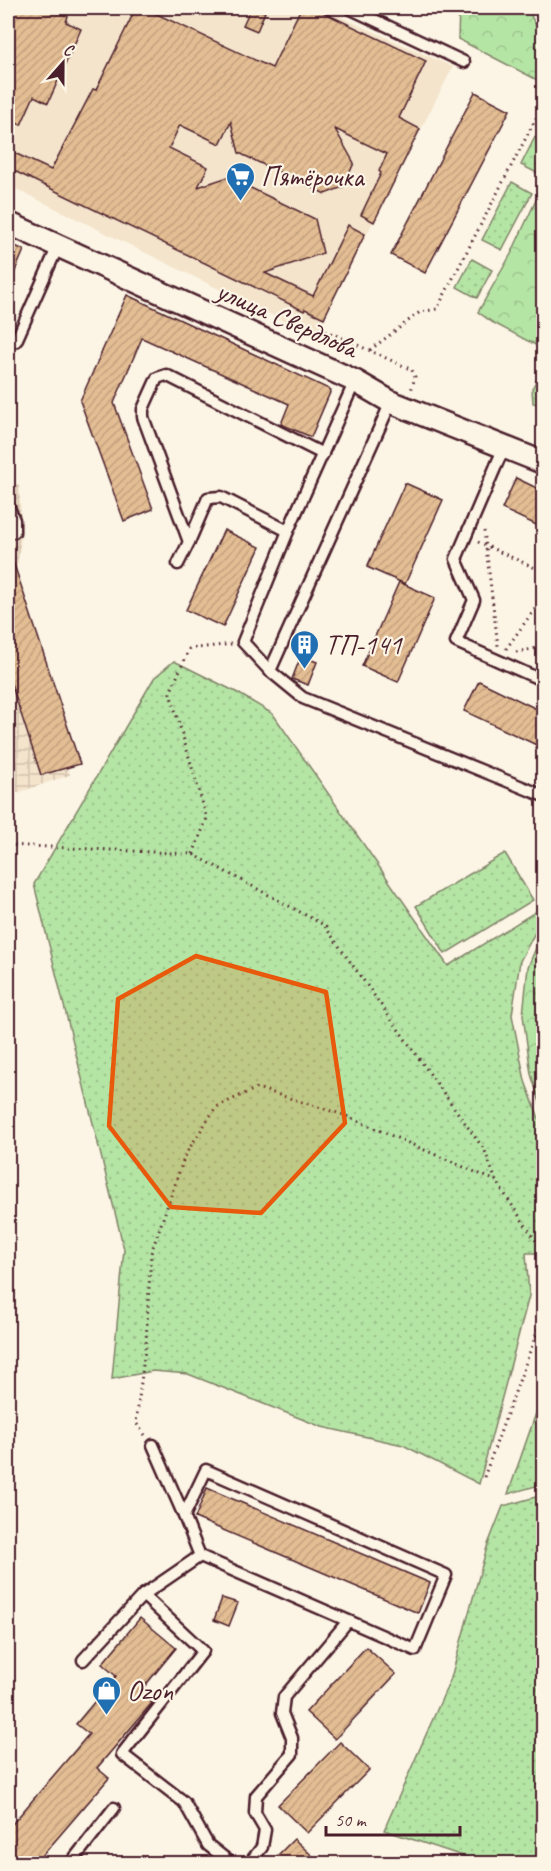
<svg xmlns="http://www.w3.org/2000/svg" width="551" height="1871" font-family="Caveat,sans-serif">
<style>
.built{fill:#f4e4cc}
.industrial{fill:url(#industrial-grid)}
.green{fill:url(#green-dots);stroke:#808268;stroke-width:1.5}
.forest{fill:url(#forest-crowns);stroke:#808268;stroke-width:1.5}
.building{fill:url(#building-hatch);stroke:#4a1f2b;stroke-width:1.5}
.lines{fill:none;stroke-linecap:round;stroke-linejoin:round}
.lane-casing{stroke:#4a1f2b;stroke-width:15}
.street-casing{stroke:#4a1f2b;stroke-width:26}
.path{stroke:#4a1f2b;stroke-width:3;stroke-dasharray:1.5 4.5;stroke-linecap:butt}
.lane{stroke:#fcf5e5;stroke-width:10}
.street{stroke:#fcf5e5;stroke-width:21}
.marked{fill:#e8590c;fill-opacity:0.2;stroke:#e8590c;stroke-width:4.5;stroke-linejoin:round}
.labels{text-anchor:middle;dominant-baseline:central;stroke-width:4.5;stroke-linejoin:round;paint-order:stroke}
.poi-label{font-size:28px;fill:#4a1f2b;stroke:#fcf5e5;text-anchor:start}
.street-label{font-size:28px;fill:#4a1f2b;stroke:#fcf5e5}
</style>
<defs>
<pattern id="industrial-grid" width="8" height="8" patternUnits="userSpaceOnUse" patternTransform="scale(1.5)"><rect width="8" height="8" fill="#f4e4cc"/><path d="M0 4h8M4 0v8" fill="none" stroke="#d3c3af"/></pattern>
<pattern id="green-dots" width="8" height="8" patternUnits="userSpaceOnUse" patternTransform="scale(1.5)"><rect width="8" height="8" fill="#b5e5a5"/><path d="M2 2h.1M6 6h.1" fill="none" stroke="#9dc48e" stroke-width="1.8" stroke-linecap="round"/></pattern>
<pattern id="forest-crowns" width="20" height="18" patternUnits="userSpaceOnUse" patternTransform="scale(1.5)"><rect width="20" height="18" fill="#b5e5a5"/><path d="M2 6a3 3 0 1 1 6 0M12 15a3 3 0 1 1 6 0" fill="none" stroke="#9dc48e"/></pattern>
<pattern id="building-hatch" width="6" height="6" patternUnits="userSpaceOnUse" patternTransform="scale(1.5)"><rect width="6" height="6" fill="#e3bd93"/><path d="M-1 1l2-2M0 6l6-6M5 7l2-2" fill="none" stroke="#c4a27f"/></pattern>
</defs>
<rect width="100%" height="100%" fill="#fcf5e5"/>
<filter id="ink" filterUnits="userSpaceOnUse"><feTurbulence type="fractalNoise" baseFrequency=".0167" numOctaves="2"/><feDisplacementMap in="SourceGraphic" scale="12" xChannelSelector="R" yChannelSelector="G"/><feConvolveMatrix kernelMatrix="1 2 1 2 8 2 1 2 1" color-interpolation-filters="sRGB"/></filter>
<g filter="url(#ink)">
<polygon class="built" points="8,8 321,8 453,67 343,280 316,337 8,185"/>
<polygon class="industrial" points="8,480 19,485 22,533 15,579 70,775 8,796"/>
<g class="green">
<polygon points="535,137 543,141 543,170 541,175 521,165"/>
<polygon points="512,182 532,193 502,250 482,240"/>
<polygon points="472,259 492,270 477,298 457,287"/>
<polygon points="174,661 236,692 273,714 448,966 543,907 543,923 539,925 520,961 512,1015 525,1081 543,1129 543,1253 526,1253 529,1296 479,1484 403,1445 322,1427 188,1374 153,1371 112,1379 124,1249 34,884 154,678"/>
<polygon points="505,853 533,900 445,954 416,906"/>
<polygon points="543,1393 543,1484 508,1494"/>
<polygon points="543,1495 543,1863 484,1863 384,1830 451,1678 487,1547 503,1506"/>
</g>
<g class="forest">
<polygon points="459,8 527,8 539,31 543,35 543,83 458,39"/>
<polygon points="543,185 544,349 543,349 492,322 478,312 511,254"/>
<polygon points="543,367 543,405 533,403 532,389"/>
<polygon points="543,931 543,1112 531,1074 523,1015 528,967"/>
</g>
<g class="building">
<polygon points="8,8 50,8 68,16 66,22 81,29 48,103 34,96 21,125 8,119"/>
<polygon points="136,8 144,8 272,68 301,8 314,8 426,61 399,118 420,129 374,222 361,215 381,173 379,171 387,154 335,129 354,163 343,187 325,194 239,153 231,122 220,144 180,125 169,148 208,167 198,187 228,177 315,219 323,253 265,273 313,296 348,225 365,234 324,318 305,309 304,311 8,168 8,150 51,170 93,89 96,90"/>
<polygon points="251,8 265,12 257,31 243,25"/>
<polygon points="475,92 510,110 425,273 391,255"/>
<polygon points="8,243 24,250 8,288"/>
<polygon points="127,295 331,390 311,437 281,424 289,404 142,338 114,403 153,509 124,521 80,401"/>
<polygon points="516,478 543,491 543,528 502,509"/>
<polygon points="405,483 443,500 405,584 367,567"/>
<polygon points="224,530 260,547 223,627 186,610"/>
<polygon points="8,552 10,552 80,764 41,775 8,674"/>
<polygon points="399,582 435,598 398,682 362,666"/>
<polygon points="301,656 317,662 308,685 292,679"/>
<polygon points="479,681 543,712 543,748 464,711"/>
<polygon points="207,1488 430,1583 418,1613 195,1518"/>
<polygon points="222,1598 238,1603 229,1626 214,1620"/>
<polygon points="140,1618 176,1648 139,1693 152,1703 97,1768 109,1778 36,1863 8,1863 8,1829 89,1734 76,1724 116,1676 102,1664"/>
<polygon points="366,1647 396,1674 335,1739 306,1712"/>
<polygon points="340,1742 369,1770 307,1833 278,1805"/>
<polygon points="294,1839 320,1863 270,1863"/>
</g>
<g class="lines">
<defs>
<g id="lane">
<polyline points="349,8 464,62"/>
<polyline points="16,341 58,246"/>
<polyline points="355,381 288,531 243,642 270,671 303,698 544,796"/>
<polyline points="504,447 456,559 474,600 456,642 544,681"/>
<polyline points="8,505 14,520 14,532"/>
<polyline points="288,531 221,497 208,498 189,542 143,417 143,409 157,378 166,375 323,454"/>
<polyline points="178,564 189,542"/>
<polyline points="270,671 391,402"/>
<polyline points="153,1445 184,1516"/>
<polygon points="206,1470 446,1575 415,1650 200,1556 184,1516"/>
<polyline points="200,1556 143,1595 203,1651 122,1754 184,1802 208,1845 232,1864"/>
<polyline points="83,1660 143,1595"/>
<polyline points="70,1864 114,1808"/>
<polyline points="249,1864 262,1847 265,1830 255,1813 256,1796 292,1754 292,1738 282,1713 284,1697 348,1621"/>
</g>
<polyline id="street" points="8,223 355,381 391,402 544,463"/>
</defs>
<use href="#lane" class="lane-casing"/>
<use href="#street" class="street-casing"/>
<g class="path">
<polyline points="325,330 412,370 415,377 411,391"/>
<polyline points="370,350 420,312 437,309 544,103"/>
<polyline points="484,531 498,646"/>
<polyline points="478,542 544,572"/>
<polyline points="506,649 544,596"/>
<polyline points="516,652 544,647"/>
<polyline points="8,845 193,854 324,925 485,1151 496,1181 544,1253"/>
<polyline points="193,854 207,818 170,693 189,649 232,644"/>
<polyline points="145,1435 136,1423 146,1341 151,1253 185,1155 216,1107 257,1088 344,1115 496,1181"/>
<polyline points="484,1477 544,1313"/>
</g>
<use href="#lane" class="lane"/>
<use href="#street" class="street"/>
</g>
</g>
<path class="marked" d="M196,956L326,992L345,1123L261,1213L171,1207L109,1126L118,999Z"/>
<defs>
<symbol id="supermarket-pin" viewBox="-11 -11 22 30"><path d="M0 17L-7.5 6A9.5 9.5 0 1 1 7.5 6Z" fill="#1f6fb2" stroke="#fcf5e5"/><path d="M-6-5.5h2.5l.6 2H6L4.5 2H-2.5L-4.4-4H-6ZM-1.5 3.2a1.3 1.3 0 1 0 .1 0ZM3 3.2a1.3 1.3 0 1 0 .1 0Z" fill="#fff"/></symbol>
<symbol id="building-pin" viewBox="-11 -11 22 30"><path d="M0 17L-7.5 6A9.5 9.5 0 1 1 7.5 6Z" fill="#1f6fb2" stroke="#fcf5e5"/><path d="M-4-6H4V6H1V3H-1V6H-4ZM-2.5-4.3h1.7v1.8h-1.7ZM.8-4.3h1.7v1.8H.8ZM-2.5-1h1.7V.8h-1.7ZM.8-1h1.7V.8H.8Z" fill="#fff"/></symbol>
<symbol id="shop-pin" viewBox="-11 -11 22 30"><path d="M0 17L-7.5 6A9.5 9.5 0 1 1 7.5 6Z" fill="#1f6fb2" stroke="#fcf5e5"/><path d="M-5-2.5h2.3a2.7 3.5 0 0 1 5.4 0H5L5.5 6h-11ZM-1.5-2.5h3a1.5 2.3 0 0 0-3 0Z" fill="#fff"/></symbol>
</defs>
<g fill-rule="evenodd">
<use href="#supermarket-pin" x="224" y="160" width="33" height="45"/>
<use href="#building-pin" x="288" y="628" width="33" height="45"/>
<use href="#shop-pin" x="90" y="1674" width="33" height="45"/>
</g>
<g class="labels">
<g class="poi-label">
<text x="261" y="176">Пятёрочка</text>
<text x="325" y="644">ТП-141</text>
<text x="127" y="1690">Ozon</text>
</g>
<g class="street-label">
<text transform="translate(287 319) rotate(24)">улица Свердлова</text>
</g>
</g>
<rect width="551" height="1871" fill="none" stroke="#fcf5e5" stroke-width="30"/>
<rect x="15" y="15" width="521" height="1841" fill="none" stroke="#4a1f2b" stroke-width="2" filter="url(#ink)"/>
<g transform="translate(63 63) rotate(21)" stroke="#fcf5e5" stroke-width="4.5" paint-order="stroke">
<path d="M0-4.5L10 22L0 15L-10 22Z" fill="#4a1f2b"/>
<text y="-9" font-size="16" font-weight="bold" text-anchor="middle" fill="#4a1f2b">С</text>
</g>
<path d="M326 1826v9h134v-9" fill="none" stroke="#4a1f2b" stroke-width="3"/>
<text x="335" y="1826" font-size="18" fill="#4a1f2b" stroke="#fcf5e5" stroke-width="4.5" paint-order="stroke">50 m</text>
</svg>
